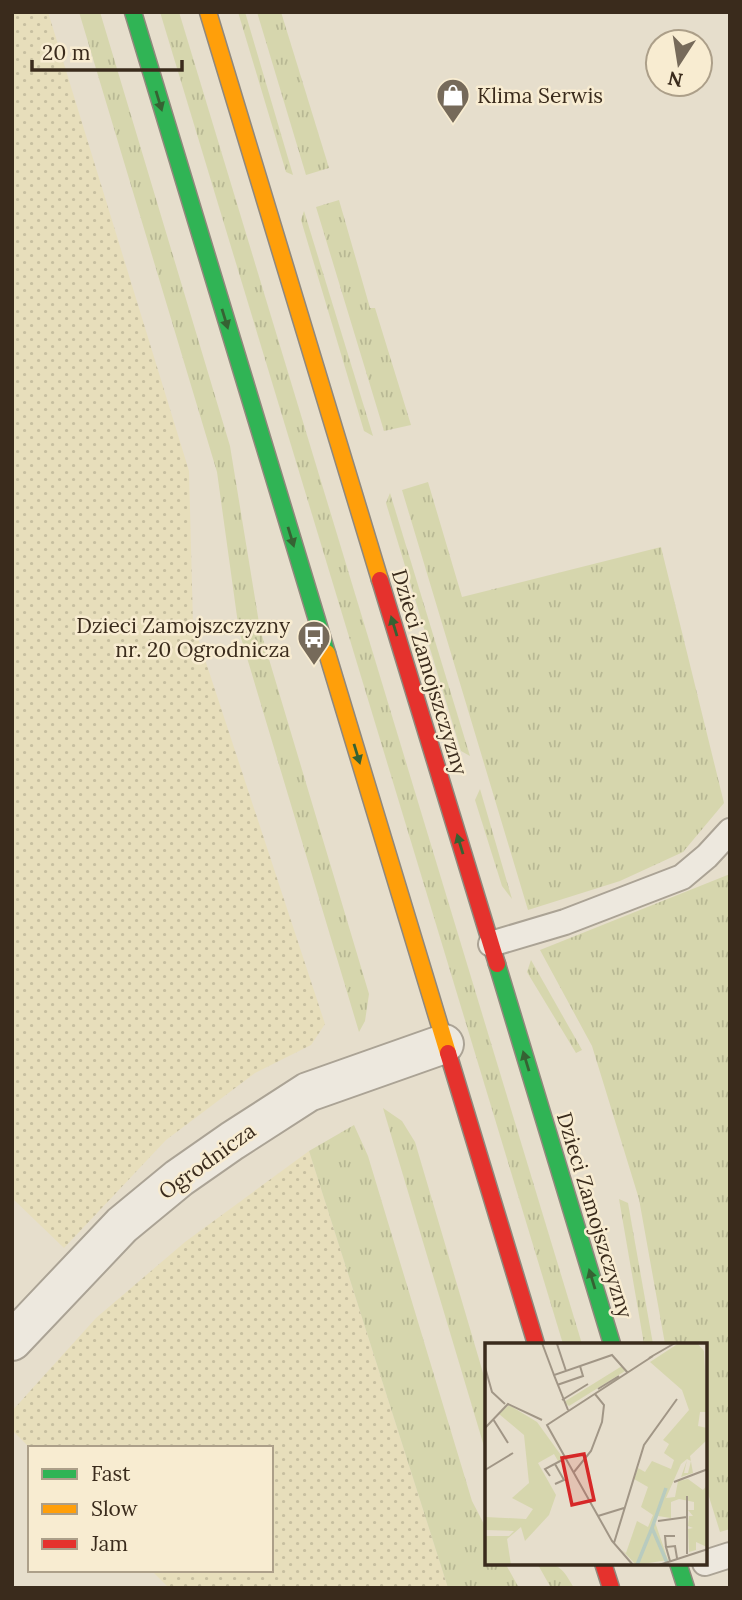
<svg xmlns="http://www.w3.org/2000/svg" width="742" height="1600" font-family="Lora,serif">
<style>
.farmland{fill:url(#farmland-dots)}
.grass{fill:url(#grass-tufts)}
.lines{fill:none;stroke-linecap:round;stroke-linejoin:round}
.lane-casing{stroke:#aba395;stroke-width:28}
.street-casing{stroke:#aba395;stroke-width:42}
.fast-casing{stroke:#90887c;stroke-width:19}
.slow-casing{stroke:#90887c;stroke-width:19}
.jam-casing{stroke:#90887c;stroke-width:19}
.lane{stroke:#ede8de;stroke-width:24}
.street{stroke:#ede8de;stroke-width:38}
.fast{stroke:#30b455;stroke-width:16}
.slow{stroke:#ff9f0a;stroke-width:16}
.jam{stroke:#e5322d;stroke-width:16}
.oneway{fill:#366233}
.labels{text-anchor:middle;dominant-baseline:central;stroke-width:5;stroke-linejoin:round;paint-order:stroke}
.poi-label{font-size:21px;fill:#3a2b1c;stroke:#f8ecd1;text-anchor:start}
.street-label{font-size:21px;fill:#3a2b1c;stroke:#f8ecd1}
.inset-river{fill:none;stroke:#b8cbbf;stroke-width:3.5}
.inset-road{fill:none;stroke:#a19686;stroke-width:2}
.view{fill:#d62828;fill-opacity:0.15;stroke:#d62828;stroke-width:3.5}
.inset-edge{fill:none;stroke:#3a2b1c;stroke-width:3.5}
</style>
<defs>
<pattern id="farmland-dots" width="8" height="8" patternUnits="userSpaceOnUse" patternTransform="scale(1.75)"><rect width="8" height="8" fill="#e7debb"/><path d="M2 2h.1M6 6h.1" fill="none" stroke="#c7bfa0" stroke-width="1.8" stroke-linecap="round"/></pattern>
<pattern id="grass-tufts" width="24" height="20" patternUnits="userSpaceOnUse" patternTransform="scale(1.75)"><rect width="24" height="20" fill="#d6d6ad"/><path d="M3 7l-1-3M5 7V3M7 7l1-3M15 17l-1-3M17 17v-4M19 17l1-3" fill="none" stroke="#b8b894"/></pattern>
</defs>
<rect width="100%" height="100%" fill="#e6decc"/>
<g class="farmland">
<polygon points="12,12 48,12 189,471 193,623 325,1024 311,1045 255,1073 166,1140 64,1248 12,1198"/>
<polygon points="309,1151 448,1588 169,1588 151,1570 271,1570 271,1448 30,1448 12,1430 12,1411 96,1318 185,1242"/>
</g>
<g class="grass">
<polygon points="79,12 100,12 230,446 260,629 369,994 365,1021 359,1032 239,631 217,472"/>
<polygon points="160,12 179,12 582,1344 563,1344"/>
<polygon points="238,12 245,12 293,175 286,172"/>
<polygon points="257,12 281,12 329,168 306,175"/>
<polygon points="339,200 370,308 375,308 411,425 384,431 316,207"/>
<polygon points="304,211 373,436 364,431 301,220"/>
<polygon points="428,482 462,597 661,547 724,803 683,852 620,881 528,910 402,490"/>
<polygon points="390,493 470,756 461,751 386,503"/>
<polygon points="480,789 512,899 502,886 475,800"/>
<polygon points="730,874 730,1529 720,1532 705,1484 705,1344 665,1344 639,1199 592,1046 540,950"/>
<polygon points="531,960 582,1050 576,1053 527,972"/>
<polygon points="383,1108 402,1121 415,1142 486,1383 486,1453"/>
<polygon points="354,1125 368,1156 472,1501 486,1528 486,1563 505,1563 519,1588 448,1588 309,1151"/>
<polygon points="619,1199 628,1203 653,1344 644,1344"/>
<path d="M537,1563C560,1563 563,1569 574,1588H551Z"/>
</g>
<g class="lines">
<defs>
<g id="lane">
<polyline points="491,944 565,922 682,877 707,856 730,831"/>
<polyline points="705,1563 730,1555"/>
</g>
<polyline id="street" points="12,1341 122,1225 179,1178 232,1141 308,1092 444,1044"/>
<g id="fast">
<polyline points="133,12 327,653"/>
<polyline points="497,964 612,1344"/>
<polyline points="678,1563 686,1588"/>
</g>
<g id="slow">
<polyline points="208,12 380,580"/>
<polyline points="327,653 448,1053"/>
</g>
<g id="jam">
<polyline points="380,580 497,964"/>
<polyline points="448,1053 536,1344"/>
<polyline points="603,1563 611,1588"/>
</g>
</defs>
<use href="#lane" class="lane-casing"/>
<use href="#street" class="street-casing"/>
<use href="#fast" class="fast-casing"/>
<use href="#slow" class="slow-casing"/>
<use href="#jam" class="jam-casing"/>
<use href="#lane" class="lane"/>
<use href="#street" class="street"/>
<use href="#fast" class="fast"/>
<use href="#slow" class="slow"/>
<use href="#jam" class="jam"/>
</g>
<defs><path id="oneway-solid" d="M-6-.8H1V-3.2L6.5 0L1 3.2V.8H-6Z" transform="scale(1.75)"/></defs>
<g class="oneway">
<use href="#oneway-solid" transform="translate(159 101) rotate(73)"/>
<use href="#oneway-solid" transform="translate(225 319) rotate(73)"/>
<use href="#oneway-solid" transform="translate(291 537) rotate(73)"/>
<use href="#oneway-solid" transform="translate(394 626) rotate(-107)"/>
<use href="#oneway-solid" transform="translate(357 754) rotate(73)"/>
<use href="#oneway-solid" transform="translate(460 844) rotate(-107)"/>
<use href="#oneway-solid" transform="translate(526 1061) rotate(-107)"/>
<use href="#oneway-solid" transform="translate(592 1279) rotate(-107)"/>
</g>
<defs>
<symbol id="shop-pin" viewBox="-11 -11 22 30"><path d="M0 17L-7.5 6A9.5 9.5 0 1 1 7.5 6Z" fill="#766a5a" stroke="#f8ecd1"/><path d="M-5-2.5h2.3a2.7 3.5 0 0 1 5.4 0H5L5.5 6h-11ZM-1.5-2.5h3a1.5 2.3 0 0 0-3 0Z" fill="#fff"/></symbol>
<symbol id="bus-pin" viewBox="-11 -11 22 30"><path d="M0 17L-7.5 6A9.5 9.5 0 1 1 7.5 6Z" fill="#766a5a" stroke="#f8ecd1"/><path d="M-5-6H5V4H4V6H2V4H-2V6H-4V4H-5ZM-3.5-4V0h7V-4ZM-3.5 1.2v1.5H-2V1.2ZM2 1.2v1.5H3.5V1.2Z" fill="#fff"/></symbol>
</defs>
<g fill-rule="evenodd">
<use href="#shop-pin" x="434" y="76" width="38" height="52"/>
<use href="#bus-pin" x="295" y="618" width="38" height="52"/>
</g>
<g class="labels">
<g class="poi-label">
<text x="477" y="95">Klima Serwis</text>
<text x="290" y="625" text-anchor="end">Dzieci Zamojszczyzny<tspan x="290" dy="24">nr. 20 Ogrodnicza</tspan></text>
</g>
<g class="street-label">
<text transform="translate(430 672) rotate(73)">Dzieci Zamojszczyzny</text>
<text transform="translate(207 1161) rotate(-36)">Ogrodnicza</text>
<text transform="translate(595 1215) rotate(73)">Dzieci Zamojszczyzny</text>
</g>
</g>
<g transform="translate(485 1343)">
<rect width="222" height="222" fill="#e6decc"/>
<path d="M194,0H212L219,8L222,69H215L213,83L222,85V97L205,113L208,130L196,134L202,117L199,130H203L206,118L202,116L196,121L181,155L190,154L193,138L203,136L218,147L222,142V204L211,199V207L204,209L203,186L208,185L203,183L204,173H208L203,167H209V159L194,156L186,159V175L173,173L170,179L183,217L151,222L137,207L141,210L152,178L163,184L168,172L156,164L163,144L149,136L153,125L160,129L167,118L186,126L189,117L179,110L184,101L178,97L204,67L197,47L165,19ZM137,23L140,28L84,63L79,59ZM24,62L52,79L78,115L73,118L69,111L53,120L71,152L64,172L40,198L36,184L22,196L26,222H0V193H24L29,188L0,187V174L41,176L48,166L27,155L44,140L39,92L14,71Z" fill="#d6d6ad"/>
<path class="inset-river" d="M181,145L167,185L183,222M152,222L167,185"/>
<path class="inset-road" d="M57,0L69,32M75,0L72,1L81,28M164,15L190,0M0,24L7,49L20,61M72,42L98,33L95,23M113,46L134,33M77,57L103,41M83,67L69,32L127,12L143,30M8,76L23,100M0,85L23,61L57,77M70,121L79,137L70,141M0,127L28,110M89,129L106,108L117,79L119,62L110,51M65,133L60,126L79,116M189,139L223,126M202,153V211M113,173L139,165M173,178L202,174M129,200L159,102L192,56M181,204L180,193H190M185,218L181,204L190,203L192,215M148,222L127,198L62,82L168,13M174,222L223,206"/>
<path class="view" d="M99,111L109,157L87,162L77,115Z"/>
<rect width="222" height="222" class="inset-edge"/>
</g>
<rect width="742" height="1600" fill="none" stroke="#3a2b1c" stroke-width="28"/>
<rect x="28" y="1446" width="245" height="126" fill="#f8ecd1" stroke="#ac9f89" stroke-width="2"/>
<rect x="42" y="1469" width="35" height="10" fill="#30b455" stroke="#ac9f89" stroke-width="2"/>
<text x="91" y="1481" font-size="21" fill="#3a2b1c">Fast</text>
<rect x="42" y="1504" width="35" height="10" fill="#ff9f0a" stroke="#ac9f89" stroke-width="2"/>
<text x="91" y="1516" font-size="21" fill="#3a2b1c">Slow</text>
<rect x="42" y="1539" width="35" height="10" fill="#e5322d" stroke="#ac9f89" stroke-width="2"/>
<text x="91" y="1551" font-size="21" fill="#3a2b1c">Jam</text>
<g transform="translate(679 63) rotate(192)"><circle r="33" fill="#f8ecd1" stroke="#ac9f89" stroke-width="2"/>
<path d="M0-5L12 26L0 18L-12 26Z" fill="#766a5a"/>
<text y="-10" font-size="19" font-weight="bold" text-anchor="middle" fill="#3a2b1c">N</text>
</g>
<path d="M32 60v10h150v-10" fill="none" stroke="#3a2b1c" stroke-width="3.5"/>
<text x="42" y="60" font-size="21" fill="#3a2b1c" stroke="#f8ecd1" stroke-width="5" paint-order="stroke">20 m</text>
</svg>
